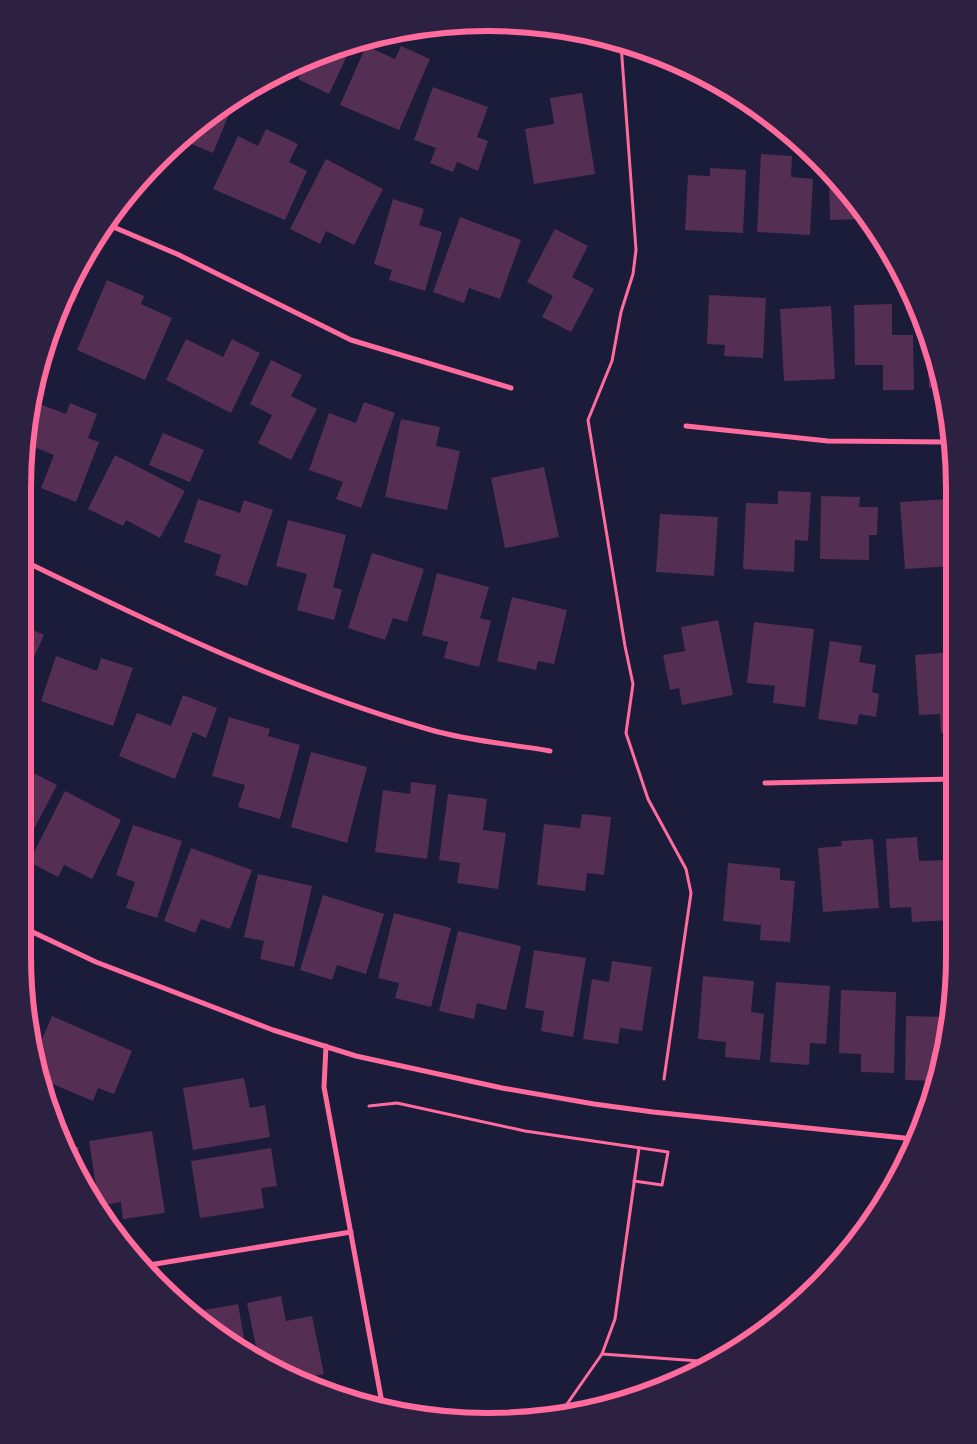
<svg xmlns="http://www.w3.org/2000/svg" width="977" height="1444" font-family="'IBM Plex Sans',sans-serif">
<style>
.building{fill:#542f53}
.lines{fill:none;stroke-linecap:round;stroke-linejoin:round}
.path{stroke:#ff6b9d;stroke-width:3}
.minor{stroke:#ff6b9d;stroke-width:5}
.rim{fill:none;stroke:#ff6b9d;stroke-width:6}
</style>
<rect width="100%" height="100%" fill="#1b1b3a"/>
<g class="building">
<polygon points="352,45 329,94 298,79 305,65 301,63"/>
<polygon points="366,46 395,59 401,46 430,59 399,130 340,105"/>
<polygon points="433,87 488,107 477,137 488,141 478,171 457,162 453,172 430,163 436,148 414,140"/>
<polygon points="582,93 595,174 534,184 525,129 554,124 550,98"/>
<polygon points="219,110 229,114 213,153 182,140"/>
<polygon points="266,129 298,144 289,162 307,171 285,220 213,189 238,136 258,146"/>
<polygon points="176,145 166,169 155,164 159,159"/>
<polygon points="761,154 792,156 791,177 813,179 810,235 757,232"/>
<polygon points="326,159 383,189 354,245 326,231 320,244 290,229"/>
<polygon points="710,168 746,170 743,233 685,230 688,175 710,176"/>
<polygon points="829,172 855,205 867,219 830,220"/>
<polygon points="393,199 424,209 419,225 442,232 425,291 389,280 392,270 374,264"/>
<polygon points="460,217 521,240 500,299 469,288 464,303 433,292"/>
<polygon points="555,229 588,246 572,277 594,289 571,332 542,317 553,296 527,282"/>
<polygon points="81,268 87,270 75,302 65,298 71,282"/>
<polygon points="107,280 144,296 141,304 172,318 145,380 77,350"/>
<polygon points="709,295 766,298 763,358 724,356 725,345 707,344"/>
<polygon points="892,304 892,335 913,335 914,390 883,390 883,365 855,365 854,305"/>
<polygon points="831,306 835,379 784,381 780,309"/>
<polygon points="186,339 223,357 232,339 260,353 231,413 166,380"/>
<polygon points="927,339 928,339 942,387 929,388"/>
<polygon points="271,360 302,375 291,396 317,409 291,460 258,443 272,415 250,404"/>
<polygon points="364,402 395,413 361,508 336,499 343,482 309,470 329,413 356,423"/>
<polygon points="37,403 66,414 70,403 97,414 88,438 99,442 76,502 41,488 54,455 27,444 29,426"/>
<polygon points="401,419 440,427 436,446 460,451 447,510 385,497"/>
<polygon points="163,433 204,450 190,482 149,465"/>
<polygon points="115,455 185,491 160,538 126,520 123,526 88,509"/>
<polygon points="544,467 559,537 505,548 491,478"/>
<polygon points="778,491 811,492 808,541 795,540 794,572 743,569 746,503 778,504"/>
<polygon points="821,496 860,497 859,507 878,507 877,535 869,535 869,560 820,559"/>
<polygon points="198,499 240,513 244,500 273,510 247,586 215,575 221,555 184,542"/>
<polygon points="950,499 954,566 905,569 900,502"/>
<polygon points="660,514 718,517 714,576 656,572"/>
<polygon points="288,520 346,535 333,587 342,590 334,620 297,610 307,574 276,566"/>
<polygon points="372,553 424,569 407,622 393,618 385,640 348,628"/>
<polygon points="437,573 489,587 480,618 491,621 479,667 444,658 448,642 422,635"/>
<polygon points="512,597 567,610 554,664 538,661 536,670 497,661"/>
<polygon points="718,620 733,695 682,705 679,688 670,690 663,655 685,651 681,627"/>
<polygon points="754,622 814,629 805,707 773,703 775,686 747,683"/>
<polygon points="22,625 44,635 22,684"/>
<polygon points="830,641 862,646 859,662 876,665 872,692 879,694 876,717 859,714 857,725 818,719"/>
<polygon points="954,652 954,732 941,733 940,714 919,715 915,655"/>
<polygon points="56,656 97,671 101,658 133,668 113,726 41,701"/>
<polygon points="183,695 217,708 206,738 193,732 175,779 119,756 137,713 171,726"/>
<polygon points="229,717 270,729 268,736 300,745 280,819 238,807 245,785 212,776"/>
<polygon points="311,752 367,767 347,843 291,827"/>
<polygon points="22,767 57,785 22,852"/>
<polygon points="411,782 436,785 427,859 375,852 383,790 410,794"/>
<polygon points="65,791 121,820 92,879 64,865 58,877 29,862"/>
<polygon points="448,794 487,799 483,830 506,833 498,889 457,883 460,863 439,860"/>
<polygon points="582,814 611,817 604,875 587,873 585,891 537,885 544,824 580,828"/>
<polygon points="133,825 182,841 157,918 126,908 135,882 116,875"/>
<polygon points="917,837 919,861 947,860 950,920 912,922 911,907 890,908 886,839"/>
<polygon points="873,839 879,908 823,912 818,848 842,846 841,841"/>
<polygon points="191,848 252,870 230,929 201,919 195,933 164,921"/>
<polygon points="728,863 780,868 780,880 795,881 790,942 760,940 761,925 723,921"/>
<polygon points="258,874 312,886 294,967 260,959 264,941 244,937"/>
<polygon points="323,895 384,914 366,974 337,965 332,980 300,970"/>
<polygon points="394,913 451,928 431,1007 395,998 399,983 378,978"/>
<polygon points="458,931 521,946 506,1010 477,1003 474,1019 439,1011"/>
<polygon points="534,950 586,958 573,1037 541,1031 544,1011 525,1008"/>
<polygon points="612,961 652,967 642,1031 620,1028 618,1044 583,1039 592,979 609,982"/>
<polygon points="703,976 754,981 751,1012 764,1014 760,1060 725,1057 726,1042 698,1039"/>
<polygon points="776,982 830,986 826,1044 810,1043 809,1065 770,1062"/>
<polygon points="841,990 896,992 894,1073 861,1072 861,1054 839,1053"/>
<polygon points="52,1016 132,1051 114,1094 98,1088 93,1101 43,1080 38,1049"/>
<polygon points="906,1016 948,1017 946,1046 934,1081 905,1080"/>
<polygon points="244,1078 250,1108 265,1105 270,1137 193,1150 183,1088"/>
<polygon points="152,1131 165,1213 123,1219 121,1202 99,1206 89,1141"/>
<polygon points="67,1146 79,1147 77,1166"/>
<polygon points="271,1148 277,1186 261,1188 264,1208 200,1218 191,1161"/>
<polygon points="281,1296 286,1321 312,1316 324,1374 299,1379 258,1356 247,1303"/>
<polygon points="238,1304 246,1349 204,1325 206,1324 204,1310"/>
</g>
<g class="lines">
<g class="path">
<polyline points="621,44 636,250 633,274 621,312 612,361 588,420 625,646 633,684 626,733 648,799 686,869 691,893 664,1079"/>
<polyline points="369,1106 397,1103 525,1131 668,1152 662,1185 634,1181"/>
<polyline points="602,1354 713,1362"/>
<polyline points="560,1414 602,1354 615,1319 639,1148"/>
</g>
<g class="minor">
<polyline points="503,24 514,29"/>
<polyline points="718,91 731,92"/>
<polyline points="111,226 177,254 351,340 511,388"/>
<polyline points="686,426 828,441 950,442"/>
<path d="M22,560C157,626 286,688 431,730C468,741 512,744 550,751"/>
<polyline points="765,783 954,779"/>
<polyline points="22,927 96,962 273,1030 356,1056 502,1088 594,1104 653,1112 914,1139"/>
<polyline points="326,1046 324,1087 382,1403"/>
<polyline points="149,1265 351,1232"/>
</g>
</g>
<path d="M0 0H977V1444H0ZM488 31H489A457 457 0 0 1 946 488V956A457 457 0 0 1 489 1413H488A457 457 0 0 1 31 956V488A457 457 0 0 1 488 31Z" fill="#2d2142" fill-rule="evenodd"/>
<path class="rim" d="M488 31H489A457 457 0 0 1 946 488V956A457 457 0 0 1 489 1413H488A457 457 0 0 1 31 956V488A457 457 0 0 1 488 31Z"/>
</svg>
